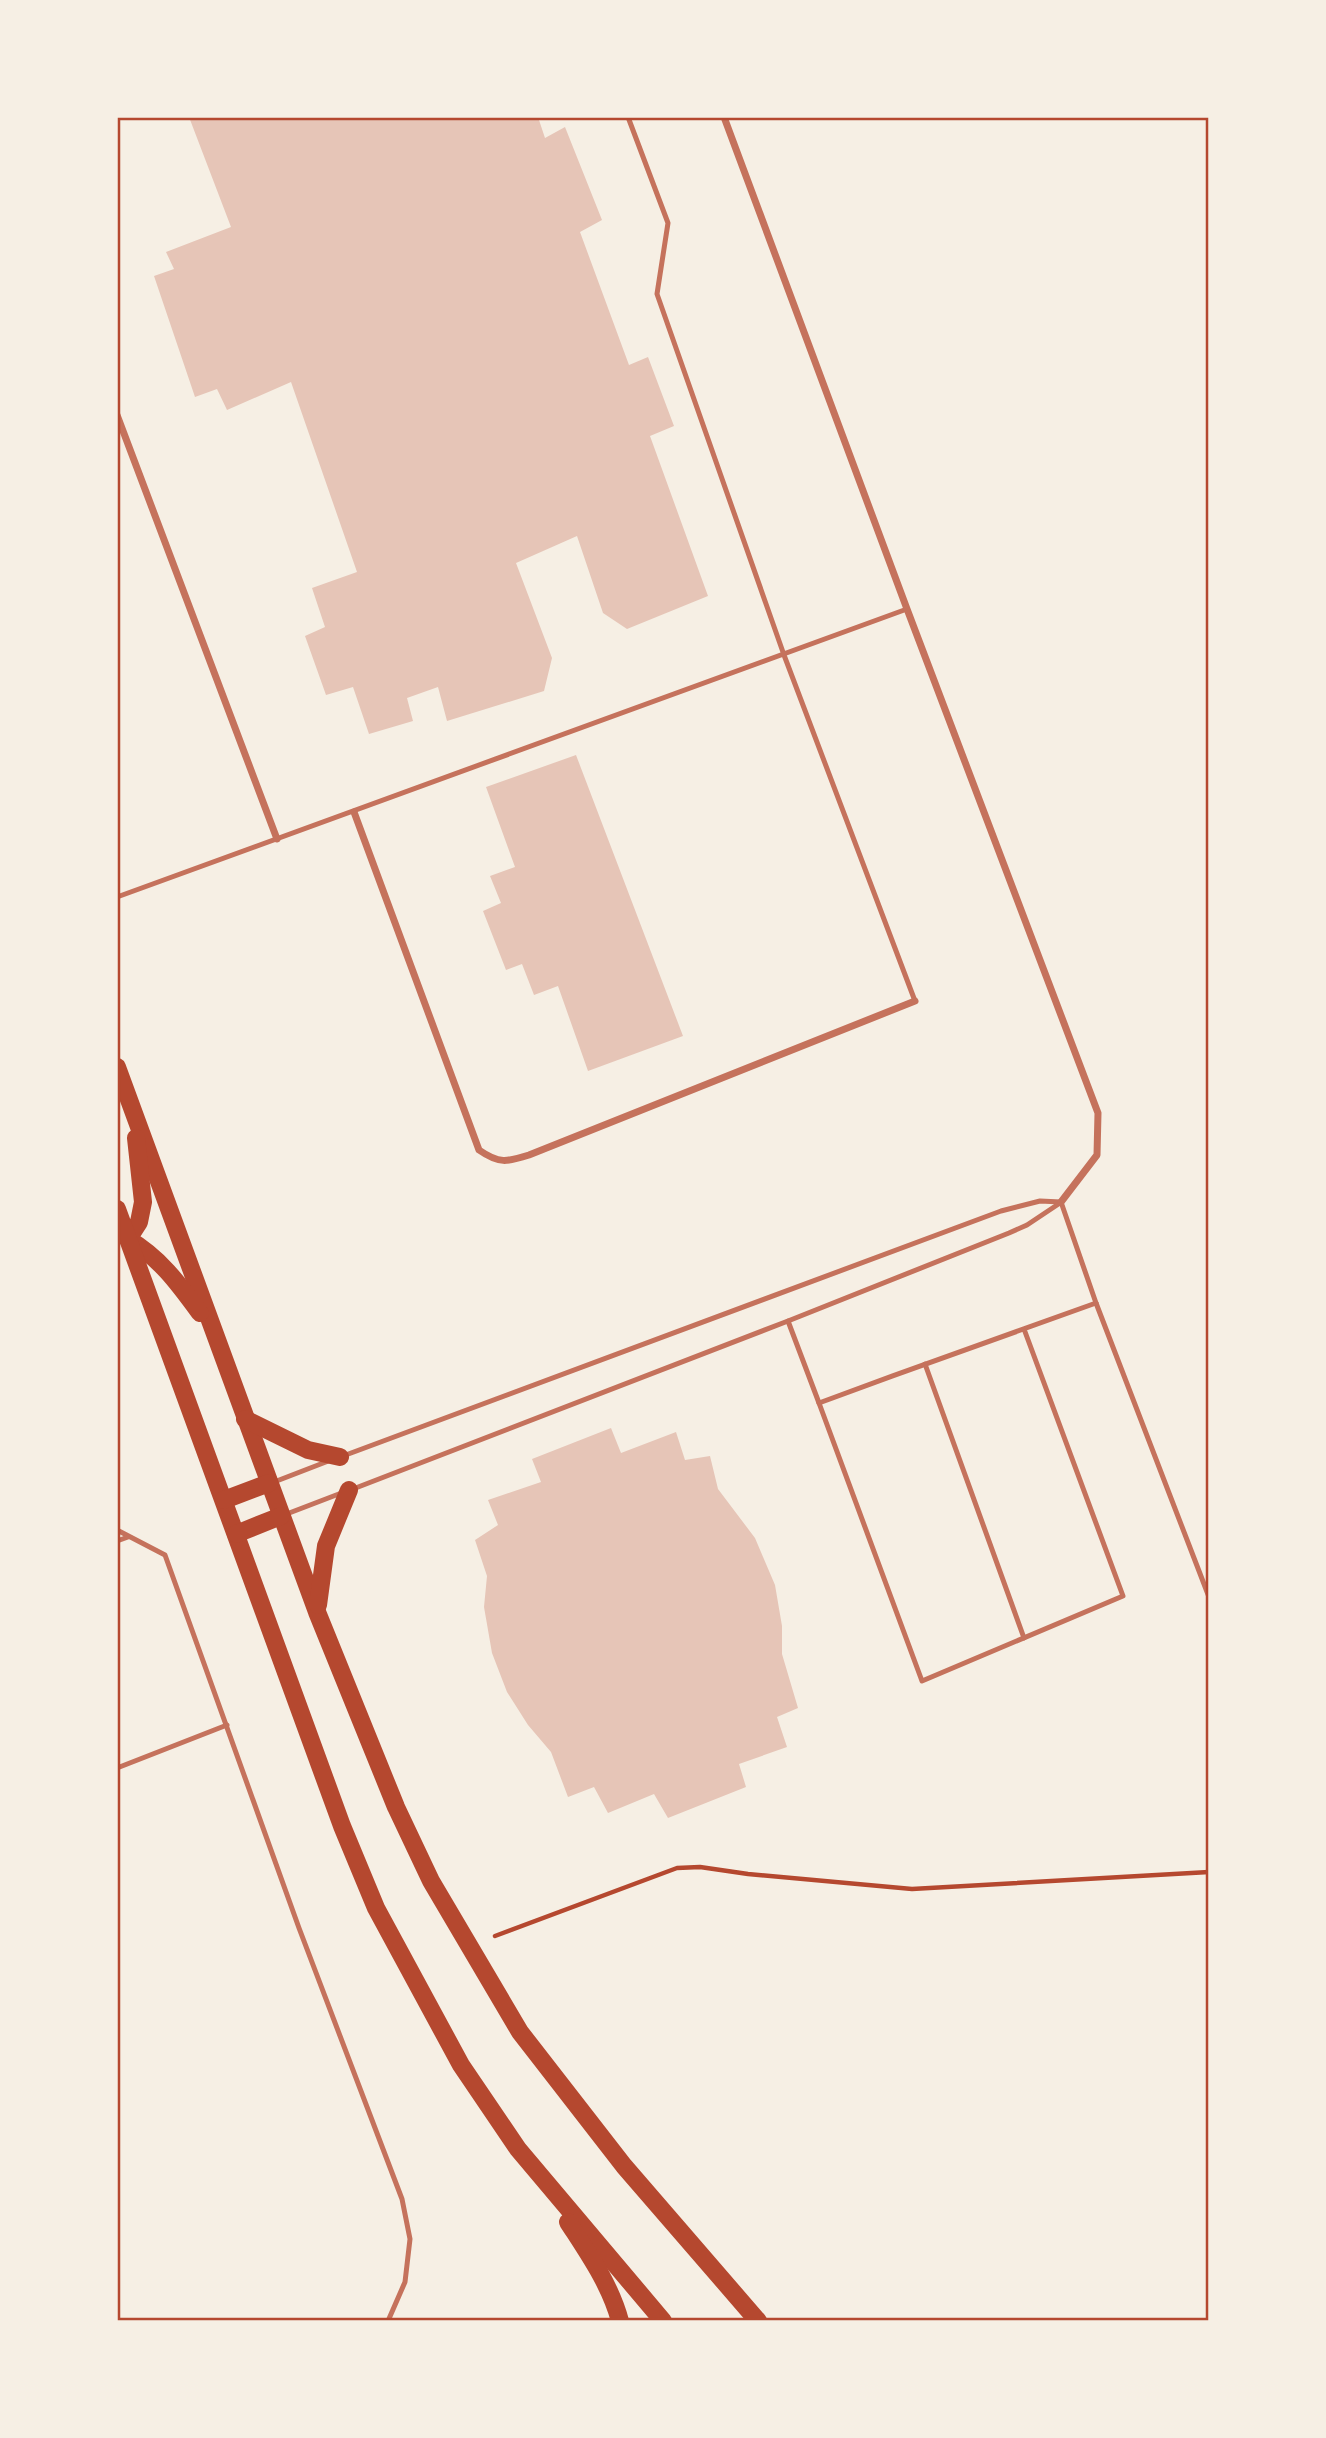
<svg xmlns="http://www.w3.org/2000/svg" width="1326" height="2438" font-family="'Alegreya Sans',sans-serif">
<style>
.building{fill:#e6c5b7}
.lines{fill:none;stroke-linecap:round;stroke-linejoin:round}
.path{stroke:#b5482f;stroke-width:4.5}
.service{stroke:#c5725c;stroke-width:5}
.minor{stroke:#c5725c;stroke-width:7}
.primary{stroke:#b5482f;stroke-width:18}
.neatline{fill:none;stroke:#b5482f;stroke-width:2.5}
</style>
<rect width="100%" height="100%" fill="#f6efe4"/>
<g class="building">
<polygon points="189,117 538,117 545,138 565,127 602,220 580,232 629,365 648,357 674,426 650,436 708,596 627,629 603,613 577,536 516,563 552,658 544,691 447,721 438,687 407,698 413,721 369,734 353,687 326,695 305,636 325,627 312,588 357,572 291,382 227,410 217,389 195,397 154,276 174,269 166,252 231,227"/>
<polygon points="576,755 683,1036 588,1071 558,986 534,995 522,964 506,970 483,911 501,903 490,876 515,867 486,787"/>
<polygon points="611,1428 621,1453 676,1432 685,1460 710,1456 718,1489 755,1538 775,1585 782,1626 782,1654 798,1708 777,1717 787,1747 739,1764 746,1787 668,1818 654,1794 608,1813 594,1787 568,1797 551,1752 528,1725 507,1692 492,1653 484,1607 487,1576 475,1540 498,1525 488,1500 541,1482 532,1459"/>
</g>
<g class="lines">
<polyline class="path" points="495,1936 677,1868 700,1867 748,1874 912,1889 1209,1872"/>
<g class="service">
<polyline points="628,117 668,223 657,294 784,655 915,1001"/>
<polyline points="117,897 907,609"/>
<polyline points="1061,1202 1096,1303 1209,1597"/>
<polyline points="788,1321 819,1403"/>
<path d="M1024,1329L1123,1596L922,1681L819,1403C911,1369 1003,1336 1096,1303"/>
<polyline points="925,1364 1024,1638"/>
<polyline points="343,1456 1001,1211 1040,1201 1061,1202"/>
<polyline points="274,1482 331,1460"/>
<polyline points="353,1489 788,1321 1009,1233 1027,1225 1060,1203"/>
<polyline points="284,1515 344,1492"/>
<polyline points="117,1530 165,1555 299,1928 402,2199 410,2239 405,2282 388,2321"/>
<polyline points="117,1541 128,1537"/>
<polyline points="117,1768 227,1725"/>
</g>
<g class="minor">
<polyline points="724,117 907,609 1098,1113 1097,1155 1061,1202"/>
<polyline points="117,415 277,839"/>
<path d="M354,812L479,1150C499,1164 507,1162 529,1155L915,1001"/>
</g>
<g class="primary">
<polyline points="117,1067 317,1612 396,1807 431,1881 520,2032 624,2166 758,2321"/>
<path d="M136,1138L143,1202L139,1222L128,1239C160,1258 178,1283 200,1313"/>
<polyline points="117,1209 342,1826 376,1908 461,2065 518,2149 663,2321"/>
<polyline points="245,1419 308,1450 340,1457"/>
<polyline points="224,1500 269,1483"/>
<polyline points="236,1534 281,1516"/>
<polyline points="318,1605 326,1546 349,1490"/>
<path d="M568,2222C588,2253 610,2284 620,2321"/>
</g>
</g>
<rect width="1326" height="2438" fill="none" stroke="#f6efe4" stroke-width="238"/>
<rect x="119" y="119" width="1088" height="2200" class="neatline"/>
</svg>
